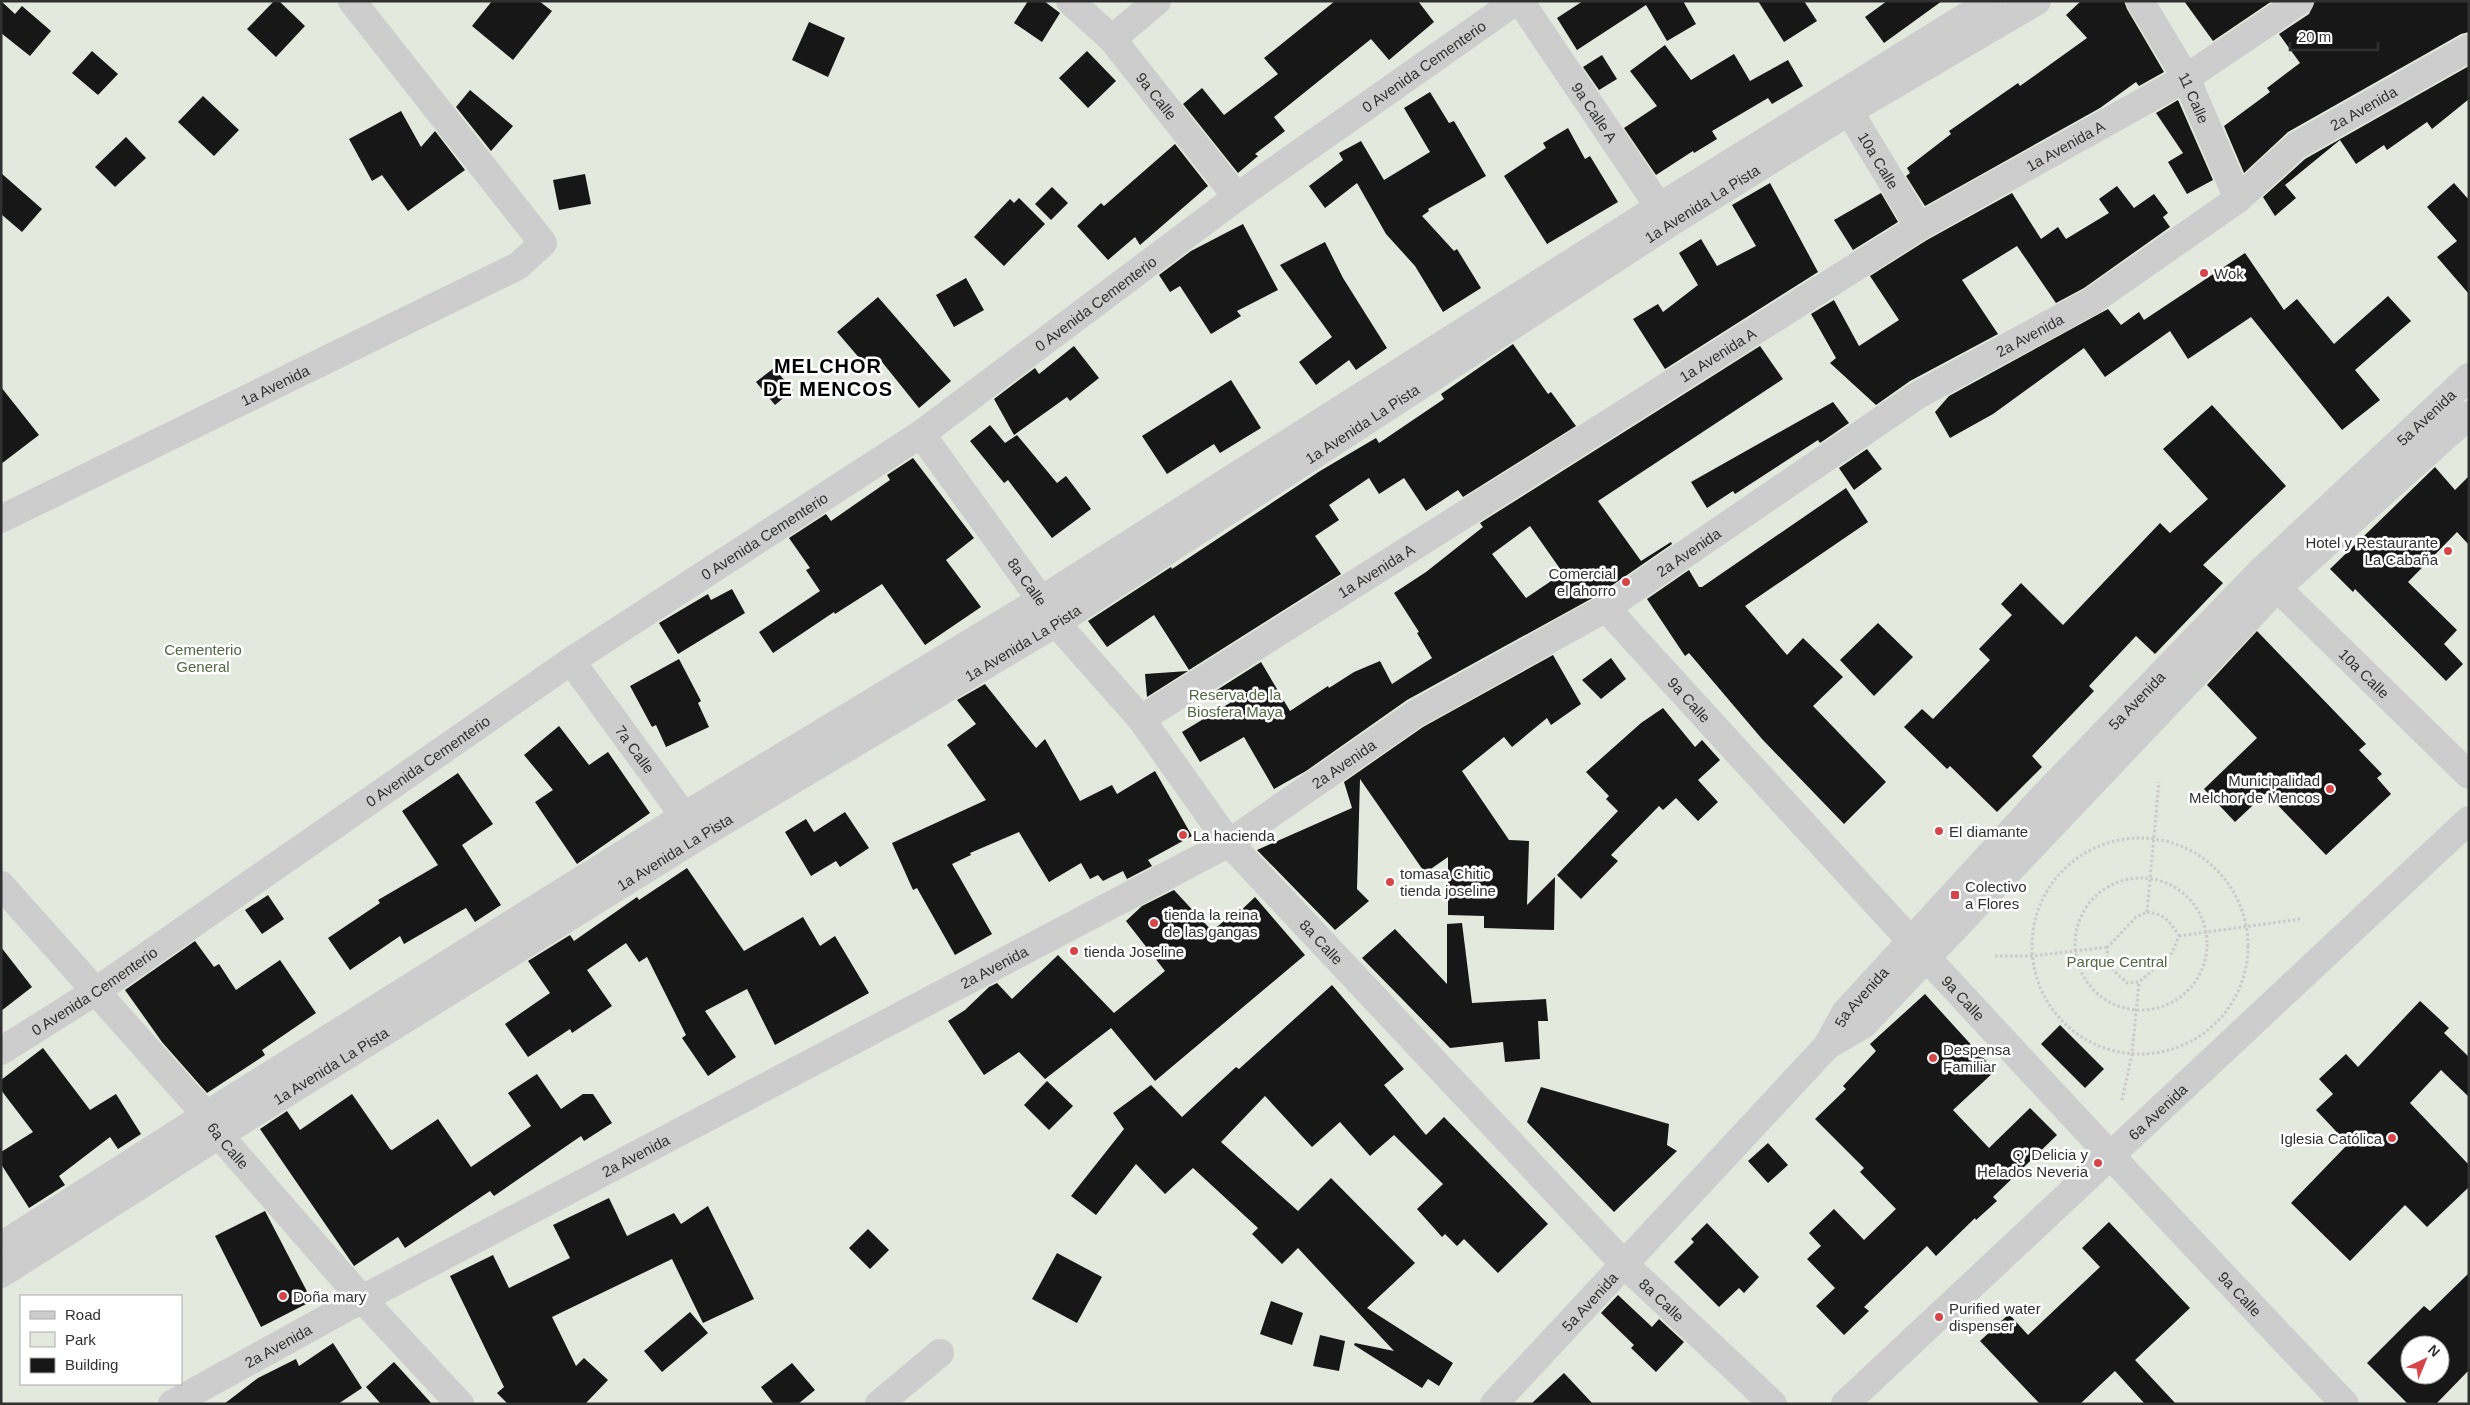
<svg xmlns="http://www.w3.org/2000/svg" width="2470" height="1405" font-family="Helvetica,sans-serif">
<style>
.green{fill:#e3e9dd;fill-rule:evenodd}
.building{fill:#171717;fill-rule:evenodd}
.lines{fill:none;stroke-linecap:round;stroke-linejoin:round}
.path{stroke:#cacaca;stroke-width:3;stroke-dasharray:2.5 2.5;stroke-linecap:butt}
.minor{stroke:#cdcdcd;stroke-width:28}
.poi-dot{fill:#d54549;stroke:#fff;stroke-width:2}
.labels{text-anchor:middle;dominant-baseline:central;stroke-width:5;stroke-linejoin:round;paint-order:stroke}
.street-label{font-size:15px;fill:#303030;stroke:#fff}
.poi-label{font-size:15px;fill:#303030;stroke:#fff;text-anchor:start}
.park-label{font-size:15px;fill:#526842;stroke:#fff}
.district-label{font-size:20px;font-weight:bold;letter-spacing:1px;fill:#000;stroke:#fff}
</style>
<rect width="100%" height="100%" fill="#fff"/>
<path class="green" d="M1,1H2469V1404H1ZM21,1296H181V1384H21ZM2410,1345H2440V1375H2410Z"/>
<g class="building">
<polygon points="1,1 15,14 22,6 51,31 30,56 1,33"/>
<polygon points="274,1 279,1 305,26 276,57 247,29"/>
<polygon points="492,1 539,1 552,11 513,60 472,26"/>
<polygon points="1028,1 1044,1 1060,13 1042,42 1014,23"/>
<polygon points="1335,1 1418,1 1434,22 1389,60 1371,39 1274,117 1285,131 1255,154 1258,156 1238,173 1183,104 1202,88 1224,115 1278,74 1264,58"/>
<polygon points="1583,1 1683,1 1696,24 1667,41 1646,5 1577,50 1557,18"/>
<polygon points="1758,1 1804,1 1817,21 1784,42"/>
<polygon points="1887,1 1942,1 1884,43 1865,17"/>
<polygon points="2081,1 2124,1 2127,9 2164,72 2139,86 2136,82 2100,108 1925,206 1906,176 1910,173 1907,168 1951,134 1949,131 2018,83 2020,86 2087,38 2066,15"/>
<polygon points="2184,1 2272,1 2213,41"/>
<polygon points="2315,1 2469,1 2469,32 2461,34 2288,132 2244,173 2224,126 2270,92 2267,88 2300,63 2279,34 2309,14"/>
<polygon points="809,22 845,38 828,77 792,60"/>
<polygon points="1665,45 1691,80 1734,54 1750,81 1788,60 1803,86 1772,104 1768,98 1712,131 1717,139 1694,153 1693,151 1656,175 1624,128 1657,106 1630,71"/>
<polygon points="92,51 118,74 98,95 72,73"/>
<polygon points="1087,51 1116,81 1088,108 1059,78"/>
<polygon points="1602,55 1617,79 1599,90 1583,67"/>
<polygon points="2469,66 2469,99 2432,129 2427,122 2387,150 2384,145 2356,164 2340,140 2285,185 2296,198 2275,216 2263,197 2305,159"/>
<polygon points="470,90 513,126 491,151 456,107"/>
<polygon points="1430,92 1449,123 1454,121 1486,176 1428,209 1429,211 1422,216 1454,251 1457,249 1481,288 1443,312 1415,266 1386,234 1357,183 1325,208 1309,186 1343,160 1339,153 1361,141 1384,180 1430,152 1404,108"/>
<polygon points="203,96 239,130 214,156 178,122"/>
<polygon points="2178,100 2213,180 2187,194 2168,162 2183,153 2156,113"/>
<polygon points="401,111 421,147 435,131 465,170 408,211 382,175 372,181 349,139"/>
<polygon points="1568,128 1585,159 1590,156 1618,202 1547,244 1504,176 1546,148 1543,143"/>
<polygon points="126,137 146,158 115,187 95,167"/>
<polygon points="1175,144 1208,186 1140,245 1135,237 1108,260 1077,226 1101,203 1104,206"/>
<polygon points="1,173 42,209 22,232 1,214"/>
<polygon points="585,174 591,204 559,210 553,180"/>
<polygon points="1770,183 1818,272 1665,369 1633,319 1658,304 1663,312 1698,285 1679,253 1701,239 1717,266 1756,246 1732,205"/>
<polygon points="2454,183 2469,200 2469,294 2437,257 2457,241 2427,207"/>
<polygon points="2117,186 2134,208 2154,194 2168,213 2163,217 2170,227 2084,288 2056,303 2017,246 1962,280 1998,334 1910,381 1876,405 1830,363 1836,358 1811,314 1834,300 1859,346 1899,320 1870,276 1927,240 2012,193 2041,239 2058,227 2066,239 2109,213 2099,199"/>
<polygon points="1052,187 1068,203 1051,220 1035,204"/>
<polygon points="1881,193 1898,222 1853,250 1834,220"/>
<polygon points="1019,198 1045,224 1004,266 974,237 1010,199 1014,203"/>
<polygon points="1243,224 1278,290 1237,311 1241,316 1211,334 1180,286 1170,292 1159,275 1191,251"/>
<polygon points="1325,242 1343,278 1387,348 1356,370 1349,360 1316,385 1299,362 1332,337 1280,265"/>
<polygon points="2245,253 2284,310 2297,299 2334,344 2388,296 2411,321 2355,370 2380,400 2342,430 2251,317 2188,359 2170,331 2105,377 2084,348 1993,414 1950,438 1935,412 1949,396 2108,309 2121,325 2139,312 2144,320"/>
<polygon points="966,278 984,310 954,327 936,295"/>
<polygon points="878,297 951,381 919,408 878,357 867,367 837,332"/>
<polygon points="1513,344 1548,394 1551,392 1576,426 1463,497 1458,490 1426,511 1404,478 1379,494 1369,478 1329,505 1339,520 1315,536 1341,574 1189,670 1154,615 1107,647 1088,621 1171,567 1172,569 1320,471 1376,438 1379,443 1444,399 1441,394"/>
<polygon points="1074,346 1099,378 1070,401 1067,397 1014,435 994,399 1035,368 1039,374"/>
<path d="M1760,346L1783,379L1598,501L1641,561L1671,542L1672,544L1598,595L1407,700L1306,771L1274,789L1244,737L1200,762L1182,732L1248,692L1209,695L1261,662L1290,711L1328,686L1329,688L1354,672L1380,661L1392,684L1432,658L1417,633L1419,632L1394,593L1426,572L1483,527L1480,523ZM1530,526L1563,573L1526,598L1492,554Z"/>
<polygon points="774,368 793,390 775,405 756,382"/>
<polygon points="1231,380 1261,428 1220,453 1214,444 1167,474 1142,436"/>
<polygon points="1,387 39,435 1,464"/>
<polygon points="1833,402 1849,423 1820,443 1818,440 1735,494 1733,491 1707,508 1691,482"/>
<polygon points="2212,405 2286,486 2203,565 2223,583 2155,654 2136,636 2089,686 2094,691 2032,756 2042,767 1997,812 1950,766 1947,769 1904,727 1922,709 1933,719 1990,660 1979,649 2012,615 2001,604 2021,583 2063,625 2160,523 2170,533 2208,499 2163,449"/>
<polygon points="990,425 1005,443 1017,435 1057,483 1066,476 1091,509 1052,538 1008,480 1004,483 970,441"/>
<polygon points="1867,449 1882,469 1854,490 1839,468"/>
<polygon points="913,458 974,538 946,560 981,607 925,645 882,584 835,614 834,612 773,653 759,632 820,591 806,570 810,568 789,538 826,514 831,521 890,480 887,475"/>
<polygon points="2435,467 2455,490 2469,476 2469,545 2457,532 2408,582 2457,630 2444,644 2463,664 2446,681 2355,589 2353,592 2330,569"/>
<polygon points="1846,488 1868,522 1745,606 1787,655 1803,638 1843,677 1813,706 1886,782 1844,824 1762,739 1689,653 1685,656 1647,599 1689,570 1699,587 1702,587"/>
<polygon points="732,589 745,613 678,654 659,623 708,594 711,600"/>
<polygon points="1878,623 1913,657 1874,696 1840,660"/>
<polygon points="2257,631 2366,744 2359,750 2382,774 2377,778 2391,794 2326,855 2266,793 2235,822 2204,789 2257,738 2207,685"/>
<polygon points="1553,655 1581,704 1551,725 1547,718 1512,747 1504,737 1462,771 1509,840 1529,841 1527,905 1555,877 1554,930 1484,928 1484,916 1448,915 1448,857 1425,873 1360,779 1357,889 1369,901 1335,930 1257,850 1352,808 1344,782 1423,727"/>
<polygon points="1611,658 1626,679 1601,699 1582,680"/>
<polygon points="679,659 701,701 698,703 709,727 666,747 656,725 652,727 630,686"/>
<polygon points="1188,671 1147,697 1145,674"/>
<polygon points="985,684 1036,748 1045,739 1080,801 1112,785 1117,794 1155,771 1192,836 1148,860 1152,866 1127,879 1123,871 1103,881 1098,875 1090,879 1081,863 1049,882 1019,832 970,853 971,855 952,864 992,934 955,955 917,888 913,890 892,843 986,800 947,745 976,724 957,700"/>
<polygon points="1663,708 1695,747 1702,740 1720,760 1698,780 1718,802 1698,821 1676,798 1663,810 1659,806 1611,855 1618,861 1581,899 1557,875 1618,811 1606,799 1609,796 1586,772 1641,723"/>
<polygon points="559,726 589,765 608,752 650,813 577,864 535,802 553,790 524,755"/>
<polygon points="458,773 493,824 462,845 501,905 475,922 466,908 404,944 400,936 350,970 328,938 380,903 378,900 438,865 402,811"/>
<polygon points="845,812 869,848 840,867 836,861 811,876 785,832 806,819 814,832"/>
<polygon points="687,868 744,951 803,917 820,946 835,936 869,993 775,1045 747,989 705,1011 736,1057 708,1076 682,1038 686,1035 647,957 639,962 626,943 587,970 612,1006 572,1033 570,1029 528,1057 505,1024 550,993 528,961 570,935 574,941 637,897 639,900"/>
<polygon points="1174,890 1212,931 1230,916 1232,919 1255,897 1305,955 1155,1081 1111,1028 1045,1079 1019,1052 984,1075 948,1021 965,1010 989,987 997,983 1012,999 1058,955 1114,1013 1165,971 1126,921 1142,906"/>
<polygon points="268,895 284,919 262,934 245,910"/>
<polygon points="1462,923 1472,1003 1546,999 1548,1021 1538,1021 1540,1059 1505,1062 1503,1042 1450,1048 1362,958 1395,929 1447,984 1447,924"/>
<polygon points="195,941 214,967 219,964 236,990 280,960 316,1013 262,1050 265,1055 207,1093 162,1042 125,990"/>
<polygon points="1,947 32,987 1,1011"/>
<polygon points="1332,985 1404,1069 1384,1085 1426,1135 1444,1117 1548,1224 1498,1273 1464,1239 1457,1246 1445,1234 1442,1237 1417,1209 1443,1184 1394,1135 1370,1156 1340,1122 1312,1147 1265,1096 1221,1142 1298,1211 1331,1178 1415,1263 1367,1308 1453,1363 1439,1386 1428,1379 1422,1388 1354,1345 1355,1343 1394,1351 1298,1248 1282,1264 1252,1234 1258,1228 1193,1168 1165,1194 1136,1164 1096,1215 1071,1196 1124,1129 1113,1113 1151,1085 1182,1117 1236,1067 1239,1069"/>
<polygon points="1925,994 1995,1071 1953,1110 1989,1148 2030,1108 2057,1135 1993,1197 1997,1201 1976,1220 1975,1218 1936,1256 1927,1246 1864,1307 1869,1311 1844,1335 1816,1306 1835,1288 1807,1259 1821,1246 1809,1233 1834,1209 1864,1240 1896,1209 1860,1172 1864,1168 1815,1119 1846,1089 1843,1086 1876,1051 1870,1044"/>
<polygon points="2420,1001 2449,1028 2444,1033 2469,1057 2469,1097 2441,1070 2410,1103 2469,1165 2469,1187 2427,1227 2405,1205 2350,1261 2291,1203 2348,1144 2316,1110 2333,1094 2319,1079 2346,1054 2358,1067"/>
<polygon points="2060,1025 2104,1069 2085,1088 2041,1044"/>
<polygon points="43,1048 90,1110 116,1094 141,1134 118,1149 110,1137 59,1176 65,1185 29,1208 1,1164 1,1152 33,1132 1,1090 1,1080"/>
<polygon points="537,1074 561,1109 583,1094 593,1094 612,1123 584,1141 581,1136 494,1196 490,1191 405,1248 398,1237 354,1266 260,1129 287,1111 300,1130 352,1094 390,1149 392,1150 438,1119 471,1167 531,1126 508,1093"/>
<polygon points="1047,1081 1073,1106 1049,1130 1024,1105"/>
<polygon points="1541,1087 1669,1124 1667,1145 1677,1151 1614,1212 1527,1122"/>
<polygon points="1768,1143 1788,1165 1768,1183 1748,1161"/>
<polygon points="609,1198 627,1236 674,1213 681,1224 708,1206 754,1299 703,1323 672,1259 552,1317 576,1366 584,1358 608,1380 585,1404 508,1404 497,1393 504,1387 450,1276 493,1255 509,1288 570,1258 553,1225"/>
<polygon points="265,1211 312,1301 261,1327 215,1236"/>
<polygon points="2109,1222 2190,1308 2135,1360 2176,1404 2145,1404 2115,1371 2080,1404 2040,1404 1980,1341 2009,1314 2028,1335 2100,1267 2082,1248"/>
<polygon points="1707,1223 1759,1277 1744,1293 1739,1288 1719,1307 1674,1262 1694,1242 1691,1239"/>
<polygon points="868,1229 889,1250 870,1269 849,1248"/>
<polygon points="1057,1253 1102,1277 1077,1323 1032,1299"/>
<path d="M2469,1273V1370L2436,1404H2408L2367,1363L2424,1306L2430,1311ZM2410,1345H2440V1375H2410Z"/>
<polygon points="1618,1295 1652,1327 1659,1319 1684,1342 1656,1372 1631,1348 1634,1345 1601,1313"/>
<polygon points="1271,1301 1303,1313 1292,1345 1260,1334"/>
<polygon points="690,1312 708,1333 662,1372 644,1351"/>
<polygon points="1320,1335 1345,1341 1339,1371 1313,1366"/>
<polygon points="333,1343 362,1388 338,1404 224,1404 258,1378 296,1359 299,1366"/>
<polygon points="394,1362 432,1404 381,1404 366,1387"/>
<polygon points="792,1363 815,1390 798,1404 774,1404 761,1387"/>
<polygon points="1564,1373 1593,1404 1531,1404"/>
</g>
<g class="lines">
<g class="path">
<circle cx="2140" cy="946" r="108"/>
<circle cx="2141" cy="944" r="66"/>
<path d="M2147,912C2164,914 2170,921 2179,936L2172,953L2139,982L2127,983L2106,963L2108,947L2136,917Z"/>
<polyline points="2147,912 2159,782"/>
<polyline points="2179,936 2300,919"/>
<polyline points="1995,956 2032,956 2108,947"/>
<polyline points="2122,1100 2132,1054 2139,982"/>
</g>
<g class="minor">
<path id="s1" d="M1070,1L1112,39L1237,197"/>
<path id="s2" d="M1520,1L1659,207L1672,220"/>
<path id="s3" d="M2140,1L2186,78L2238,199"/>
<polyline points="1112,39 1157,1"/>
<path id="s4" d="M1840,96L1919,227"/>
<path id="s5" d="M921,434L1041,600L1056,623L1141,719L1229,843L1624,1264L1773,1404"/>
<path id="s6" d="M1,519L518,266L543,243L352,1"/>
<path id="s7" d="M2265,576L2469,775"/>
<path id="s8" d="M1606,608C1850,876 2095,1142 2345,1404"/>
<path id="s9" d="M571,661L684,816L692,834"/>
<path id="s10" d="M1141,719L1919,227L2186,78L2300,1"/>
<path id="s11" d="M1,885L206,1115L219,1135L362,1299L460,1404"/>
<polyline points="1827,1046 1863,1025 2277,588 2469,415"/>
<path id="s12" d="M1,1051L96,991L571,661L921,434L1237,197L1516,1"/>
<polyline points="1,1246 206,1115 684,816 1041,600 1659,207 1991,1"/>
<path id="s13" d="M1,1274L219,1135L694,839L1056,623L1673,221L1848,112L2037,1"/>
<path id="s14" d="M172,1404L362,1299L1229,843L1415,714L1606,608L1918,395L2092,301L2238,199L2296,146L2469,48"/>
<polyline points="879,1404 940,1353"/>
<path id="s15" d="M1494,1404L1827,1046L1845,1013L2041,799L2260,572L2469,377"/>
<path id="s16" d="M1845,1404L2469,820"/>
</g>
</g>
<g class="poi-dot">
<circle cx="2204" cy="273" r="5"/>
<circle cx="2448" cy="551" r="5"/>
<circle cx="1626" cy="582" r="5"/>
<circle cx="2330" cy="789" r="5"/>
<circle cx="1939" cy="831" r="5"/>
<circle cx="1183" cy="835" r="5"/>
<circle cx="1390" cy="882" r="5"/>
<rect x="1950" y="890" width="10" height="10" rx="2.5"/>
<circle cx="1154" cy="923" r="5"/>
<circle cx="1074" cy="951" r="5"/>
<circle cx="1933" cy="1058" r="5"/>
<circle cx="2392" cy="1138" r="5"/>
<circle cx="2098" cy="1163" r="5"/>
<circle cx="283" cy="1296" r="5"/>
<circle cx="1939" cy="1317" r="5"/>
</g>
<g class="labels">
<g class="street-label">
<text stroke="none"><textPath href="#s12" startOffset="1731">0 Avenida Cementerio</textPath></text>
<text stroke="none"><textPath href="#s1" startOffset="129">9a Calle</textPath></text>
<text stroke="none"><textPath href="#s3" startOffset="111">11 Calle</textPath></text>
<text stroke="none"><textPath href="#s14" startOffset="2551">2a Avenida</textPath></text>
<text stroke="none"><textPath href="#s2" startOffset="134">9a Calle A</textPath></text>
<text stroke="none"><textPath href="#s10" startOffset="1088">1a Avenida A</textPath></text>
<text stroke="none"><textPath href="#s4" startOffset="75">10a Calle</textPath></text>
<text stroke="none"><textPath href="#s13" startOffset="2010">1a Avenida La Pista</textPath></text>
<text stroke="none"><textPath href="#s12" startOffset="1326">0 Avenida Cementerio</textPath></text>
<text stroke="none"><textPath href="#s14" startOffset="2146">2a Avenida</textPath></text>
<text stroke="none"><textPath href="#s10" startOffset="682">1a Avenida A</textPath></text>
<text stroke="none"><textPath href="#s6" startOffset="305">1a Avenida</textPath></text>
<text stroke="none"><textPath href="#s15" startOffset="1359">5a Avenida</textPath></text>
<text stroke="none"><textPath href="#s13" startOffset="1605">1a Avenida La Pista</textPath></text>
<text stroke="none"><textPath href="#s12" startOffset="921">0 Avenida Cementerio</textPath></text>
<text stroke="none"><textPath href="#s14" startOffset="1741">2a Avenida</textPath></text>
<text stroke="none"><textPath href="#s10" startOffset="278">1a Avenida A</textPath></text>
<text stroke="none"><textPath href="#s5" startOffset="182">8a Calle</textPath></text>
<text stroke="none"><textPath href="#s13" startOffset="1201">1a Avenida La Pista</textPath></text>
<text stroke="none"><textPath href="#s7" startOffset="139">10a Calle</textPath></text>
<text stroke="none"><textPath href="#s8" startOffset="124">9a Calle</textPath></text>
<text stroke="none"><textPath href="#s15" startOffset="954">5a Avenida</textPath></text>
<text stroke="none"><textPath href="#s9" startOffset="109">7a Calle</textPath></text>
<text stroke="none"><textPath href="#s12" startOffset="516">0 Avenida Cementerio</textPath></text>
<text stroke="none"><textPath href="#s14" startOffset="1336">2a Avenida</textPath></text>
<text stroke="none"><textPath href="#s13" startOffset="795">1a Avenida La Pista</textPath></text>
<text stroke="none"><textPath href="#s5" startOffset="648">8a Calle</textPath></text>
<text stroke="none"><textPath href="#s14" startOffset="931">2a Avenida</textPath></text>
<text stroke="none"><textPath href="#s12" startOffset="111">0 Avenida Cementerio</textPath></text>
<text stroke="none"><textPath href="#s15" startOffset="549">5a Avenida</textPath></text>
<text stroke="none"><textPath href="#s8" startOffset="529">9a Calle</textPath></text>
<text stroke="none"><textPath href="#s13" startOffset="390">1a Avenida La Pista</textPath></text>
<text stroke="none"><textPath href="#s16" startOffset="428">6a Avenida</textPath></text>
<text stroke="none"><textPath href="#s11" startOffset="346">6a Calle</textPath></text>
<text stroke="none"><textPath href="#s14" startOffset="526">2a Avenida</textPath></text>
<text stroke="none"><textPath href="#s8" startOffset="934">9a Calle</textPath></text>
<text stroke="none"><textPath href="#s5" startOffset="1142">8a Calle</textPath></text>
<text stroke="none"><textPath href="#s15" startOffset="140">5a Avenida</textPath></text>
<text stroke="none"><textPath href="#s14" startOffset="121">2a Avenida</textPath></text>
</g>
<g class="poi-label">
<text x="2214" y="273">Wok</text>
<text x="2438" y="542" text-anchor="end">Hotel y Restaurante<tspan x="2438" dy="17">La Cabaña</tspan></text>
<text x="1616" y="573" text-anchor="end">Comercial<tspan x="1616" dy="17">el ahorro</tspan></text>
<text x="2320" y="780" text-anchor="end">Municipalidad<tspan x="2320" dy="17">Melchor de Mencos</tspan></text>
<text x="1949" y="831">El diamante</text>
<text x="1193" y="835">La hacienda</text>
<text x="1400" y="873">tomasa Chitic<tspan x="1400" dy="17">tienda joseline</tspan></text>
<text x="1965" y="886">Colectivo<tspan x="1965" dy="17">a Flores</tspan></text>
<text x="1164" y="914">tienda la reina<tspan x="1164" dy="17">de las gangas</tspan></text>
<text x="1084" y="951">tienda Joseline</text>
<text x="1943" y="1049">Despensa<tspan x="1943" dy="17">Familiar</tspan></text>
<text x="2382" y="1138" text-anchor="end">Iglesia Católica</text>
<text x="2088" y="1154" text-anchor="end">Q' Delicia y<tspan x="2088" dy="17">Helados Neveria</tspan></text>
<text x="293" y="1296">Doña mary</text>
<text x="1949" y="1308">Purified water<tspan x="1949" dy="17">dispenser</tspan></text>
</g>
<g class="park-label">
<text x="203" y="649">Cementerio<tspan x="203" dy="17">General</tspan></text>
<text x="1235" y="694">Reserva de la<tspan x="1235" dy="17">Biosfera Maya</tspan></text>
<text x="2117" y="961">Parque Central</text>
</g>
<g class="district-label">
<text x="828" y="366">MELCHOR<tspan x="828" dy="23">DE MENCOS</tspan></text>
</g>
</g>
<rect width="2470" height="1405" fill="none" stroke="#303030" stroke-width="5"/>
<rect x="20" y="1295" width="162" height="90" fill="#ffffff" stroke="#acacac"/>
<rect x="30" y="1311" width="25" height="8" fill="#cdcdcd" stroke="#acacac"/>
<text x="65" y="1320" font-size="15" fill="#303030">Road</text>
<rect x="30" y="1332" width="25" height="15" fill="#e3e9dd" stroke="#acacac"/>
<text x="65" y="1345" font-size="15" fill="#303030">Park</text>
<rect x="30" y="1358" width="25" height="15" fill="#171717" stroke="#acacac"/>
<text x="65" y="1370" font-size="15" fill="#303030">Building</text>
<g transform="translate(2425 1360) rotate(44)"><circle r="24" fill="#ffffff" stroke="#acacac"/>
<path d="M0-4L9 19L0 12L-9 19Z" fill="#d54549"/>
<text y="-8" font-size="14" font-weight="bold" text-anchor="middle" fill="#303030">N</text>
</g>
<path d="M2290 42v8h88v-8" fill="none" stroke="#303030" stroke-width="2.5"/>
<text x="2298" y="42" font-size="15" fill="#303030" stroke="#ffffff" stroke-width="4" paint-order="stroke">20 m</text>
</svg>
